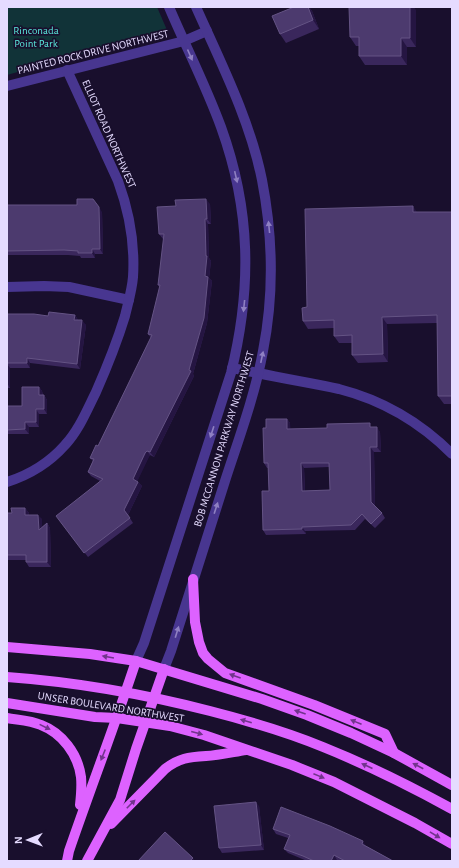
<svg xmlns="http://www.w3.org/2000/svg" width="459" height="868" font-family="'Alegreya Sans',sans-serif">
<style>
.green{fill:#113338}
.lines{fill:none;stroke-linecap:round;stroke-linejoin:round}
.minor{stroke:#483690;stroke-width:10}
.tertiary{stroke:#483690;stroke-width:10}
.primary{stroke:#dd62ff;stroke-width:10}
.wall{fill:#3a275c;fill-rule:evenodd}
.shaded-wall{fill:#251542}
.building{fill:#4c3a6e;stroke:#645384;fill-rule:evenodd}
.oneway{fill:#8f80c2}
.oneway2{fill:#71348c}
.labels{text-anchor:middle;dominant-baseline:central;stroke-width:3.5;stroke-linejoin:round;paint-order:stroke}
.park-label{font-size:11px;fill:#5bebde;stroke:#190f2d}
.street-label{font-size:11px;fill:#e5dbff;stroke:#190f2d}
</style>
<rect width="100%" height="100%" fill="#190f2d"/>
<polygon class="green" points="7,7 157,7 167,30 7,75"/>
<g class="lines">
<g class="minor">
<polyline points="7,86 184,41"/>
<polyline points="7,287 44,286 69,287 129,300"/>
<path d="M258,373C285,379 312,383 339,389C382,400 421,423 452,454"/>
<path d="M7,482C29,475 50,462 65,445C79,430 87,410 96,392C107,367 117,342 125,316C128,303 132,290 133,277C135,245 129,211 118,181L67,70"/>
</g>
<g class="tertiary">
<polyline points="184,41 207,31"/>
<polyline points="232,368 258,373"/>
<path d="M136,661L144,643L231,373C252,288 251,210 221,127C206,86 186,47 169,7"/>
<path d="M164,669L171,651C189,594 207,537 225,481C239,438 255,395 263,351C274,295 273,237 262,180C250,120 221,63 196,7"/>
</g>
<g class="primary">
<polyline points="193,579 195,622 199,642 203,653 208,659 225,673 314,705 385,734 394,753"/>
<polyline points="7,647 90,654 136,661 262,699 307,715 351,733 394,753 452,785"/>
<path d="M7,677C76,682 144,694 210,711C249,721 287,732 323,747C368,765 410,786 452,809"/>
<polyline points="7,703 95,717 117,718 170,726 204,735 292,765 334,782 415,823 452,844"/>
<path d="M7,718C18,720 30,720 41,725C62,733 78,754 81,777C82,787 81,796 80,805"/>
<path d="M111,824L165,769C179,758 189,757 206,756C219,755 233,752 246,750"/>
<path d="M67,861L69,851C91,787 115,725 136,661"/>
<polyline points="87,861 120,800 136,749 164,669"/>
</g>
</g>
<g class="wall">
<polygon points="294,7 309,7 312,11 319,29 286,43 280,34"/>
<polygon points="416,10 416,47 407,47 407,65 365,65 359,56 359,46 356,46 350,37"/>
<polygon points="210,204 211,224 208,224 209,258 211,261 209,278 212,281 207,323 193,374 194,376 154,457 150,455 148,458 137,481 142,486 128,515 133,523 88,557 59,520 100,481 91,476 88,472 93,461 90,458 98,446 151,338 148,334 160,287 158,285 164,239 163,239 159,234 176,206"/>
<polygon points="7,205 102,212 103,254 95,254 95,258 81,258 80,256 68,255 7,255"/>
<polygon points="417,212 452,212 452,404 444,404 438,396 437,323 387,324 388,362 358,363 352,355 352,343 339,343 334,336 334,328 308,329 303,321 307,307"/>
<polygon points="7,314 48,316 75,315 78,320 86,325 80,369 30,363 30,368 10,368 10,388 7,388"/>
<polygon points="39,387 42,391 43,395 44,395 47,400 47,414 39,414 39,427 29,427 29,434 7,434 7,406 22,406"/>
<path d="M287,419L290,423V429L373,427L380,432L381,452H374L375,506L382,513L385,518L375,528L365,519L355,530L305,531L306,534L266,535L263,530L269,491L268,468H267L264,463L266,428ZM329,467L330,490L305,491L304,468Z"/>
<polygon points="25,508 29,513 29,515 42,519 42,527 47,523 50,528 51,567 29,567 26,562 26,560 7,560 7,513 12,513"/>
<polygon points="259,806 264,850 222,853 219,848"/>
<polygon points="273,829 366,846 393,861 339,861 337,860 337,861 307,861 288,853 284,849 288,838 276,834"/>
</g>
<g class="shaded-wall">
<polygon points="308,7 309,7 312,11 319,29 313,20"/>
<polygon points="410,7 414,7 416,10 416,47 410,38"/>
<polygon points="401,38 407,47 407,65 401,56"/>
<polygon points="206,199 210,204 211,224 207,219"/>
<polygon points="413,206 418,214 413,212"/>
<polygon points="99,207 102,212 103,254 100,249"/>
<polygon points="205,219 208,224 209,258 211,261 209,278 212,281 207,323 193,374 194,376 154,457 150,452 205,276 206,256"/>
<polygon points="92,249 95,254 95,258 92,253"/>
<polygon points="75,315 78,320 74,320"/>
<polygon points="382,317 387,324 388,362 383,354"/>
<polygon points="82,320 86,325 80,369 77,364"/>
<polygon points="27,358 30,363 30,368 27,363"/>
<polygon points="7,364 10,368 10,388 7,383"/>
<polygon points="39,387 42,391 43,400 39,395"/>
<polygon points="44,395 47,400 47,414 44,409"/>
<polygon points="36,409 39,414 39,427 36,422"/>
<polygon points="287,419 290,423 291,434 287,429"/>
<polygon points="25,422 29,427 29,434 25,429"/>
<polygon points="377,427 380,432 381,452 377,447"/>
<polygon points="370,447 374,452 375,507 371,502"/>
<polygon points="147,451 150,455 136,484 133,479"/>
<polygon points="301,463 304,468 305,496 302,491"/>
<polygon points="138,482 142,486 128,515 124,510"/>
<polygon points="25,508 29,513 28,520 25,515"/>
<polygon points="38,515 42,519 42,535 39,530"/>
<polygon points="47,523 50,528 51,567 47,562"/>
<polygon points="302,527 305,531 306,534 302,529"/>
<polygon points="256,802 259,806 264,850 261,845"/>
<polygon points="363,841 366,846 362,844"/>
<polygon points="334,855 337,860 337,861 331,861"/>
<polygon points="193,858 195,861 190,861"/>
</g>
<g class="building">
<polygon points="294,7 308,7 313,20 280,34 272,16"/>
<polygon points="349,7 410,7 410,38 401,38 401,56 359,56 359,37 350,37"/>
<polygon points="77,199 93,199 99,207 100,249 92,249 92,253 78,253 78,251 64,250 7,251 7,205 77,205"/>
<polygon points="206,199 207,219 205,219 206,256 207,256 205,276 208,277 204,318 189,370 191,371 150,452 147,451 145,453 133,479 138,482 124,510 130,518 84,553 56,516 103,479 88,472 94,459 90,458 96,445 98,446 152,335 148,334 160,285 158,285 164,234 159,234 157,207 176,206 175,200"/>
<polygon points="413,206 413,212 452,212 452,396 438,396 437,315 382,317 383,354 352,355 352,335 334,336 334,320 303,321 302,308 307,307 305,209"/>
<polygon points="49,312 75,315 74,320 82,320 77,364 27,358 27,363 7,363 7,314 34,314 48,316"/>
<polygon points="22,387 39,387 39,395 44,395 44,409 36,409 36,422 25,422 25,429 7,430 7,406 22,406"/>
<path d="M266,419H287V429L327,428V424L370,423V427H377V447H370L371,502L382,513L371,524L362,514L351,525L302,527V529L263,530L262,491H269L268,463H264L263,428H266ZM301,463H329L330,490L302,491Z"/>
<polygon points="11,508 25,508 25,515 38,515 39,530 47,523 47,562 26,562 26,555 7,555 7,513 12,513"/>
<polygon points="256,802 261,845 219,848 214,806"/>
<polygon points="281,807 330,826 363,841 362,844 393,861 345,861 334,855 331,861 314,861 303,856 284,849 290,835 273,829"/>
<polygon points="165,832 193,858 190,861 138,861"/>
</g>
<defs><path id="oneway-solid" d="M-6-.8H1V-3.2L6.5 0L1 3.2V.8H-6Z"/></defs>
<g class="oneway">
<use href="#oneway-solid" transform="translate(190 55) rotate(66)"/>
<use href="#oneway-solid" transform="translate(236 177) rotate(77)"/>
<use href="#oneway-solid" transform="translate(269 227) rotate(-96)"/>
<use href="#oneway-solid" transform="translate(244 306) rotate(96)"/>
<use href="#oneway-solid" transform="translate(262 357) rotate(-78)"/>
<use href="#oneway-solid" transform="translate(212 432) rotate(108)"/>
<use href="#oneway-solid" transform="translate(216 508) rotate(-72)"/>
<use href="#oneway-solid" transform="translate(177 632) rotate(-73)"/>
</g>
<g class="oneway2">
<use href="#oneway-solid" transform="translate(108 657) rotate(-170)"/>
<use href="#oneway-solid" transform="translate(235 676) rotate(-160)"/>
<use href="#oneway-solid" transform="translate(300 712) rotate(-161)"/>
<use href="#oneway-solid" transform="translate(246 721) rotate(-164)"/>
<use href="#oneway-solid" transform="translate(356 722) rotate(-158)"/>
<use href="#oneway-solid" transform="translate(45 727) rotate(26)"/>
<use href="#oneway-solid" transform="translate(197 733) rotate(15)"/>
<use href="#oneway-solid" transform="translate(103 755) rotate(112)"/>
<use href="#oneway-solid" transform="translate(367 766) rotate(-156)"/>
<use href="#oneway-solid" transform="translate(418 766) rotate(-152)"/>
<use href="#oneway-solid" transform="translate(319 776) rotate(22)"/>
<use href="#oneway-solid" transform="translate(131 804) rotate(-45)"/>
<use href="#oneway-solid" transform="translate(435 835) rotate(31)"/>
</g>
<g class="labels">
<g class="park-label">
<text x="36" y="30">Rinconada<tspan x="36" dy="13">Point Park</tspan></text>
</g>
<g class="street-label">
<text transform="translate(93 52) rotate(-14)">PAINTED ROCK DRIVE NORTHWEST</text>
<text transform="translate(109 134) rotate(66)">ELLIOT ROAD NORTHWEST</text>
<text transform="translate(224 439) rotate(-73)">BOB MCCANNON PARKWAY NORTHWEST</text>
<text transform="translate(111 707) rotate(9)">UNSER BOULEVARD NORTHWEST</text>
</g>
</g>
<rect width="459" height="868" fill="none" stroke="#e5dbff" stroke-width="16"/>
<g transform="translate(28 840) rotate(269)" stroke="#190f2d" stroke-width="3" paint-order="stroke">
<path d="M0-3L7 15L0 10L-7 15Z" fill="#e5dbff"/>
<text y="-6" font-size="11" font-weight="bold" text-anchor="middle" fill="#e5dbff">N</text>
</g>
</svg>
